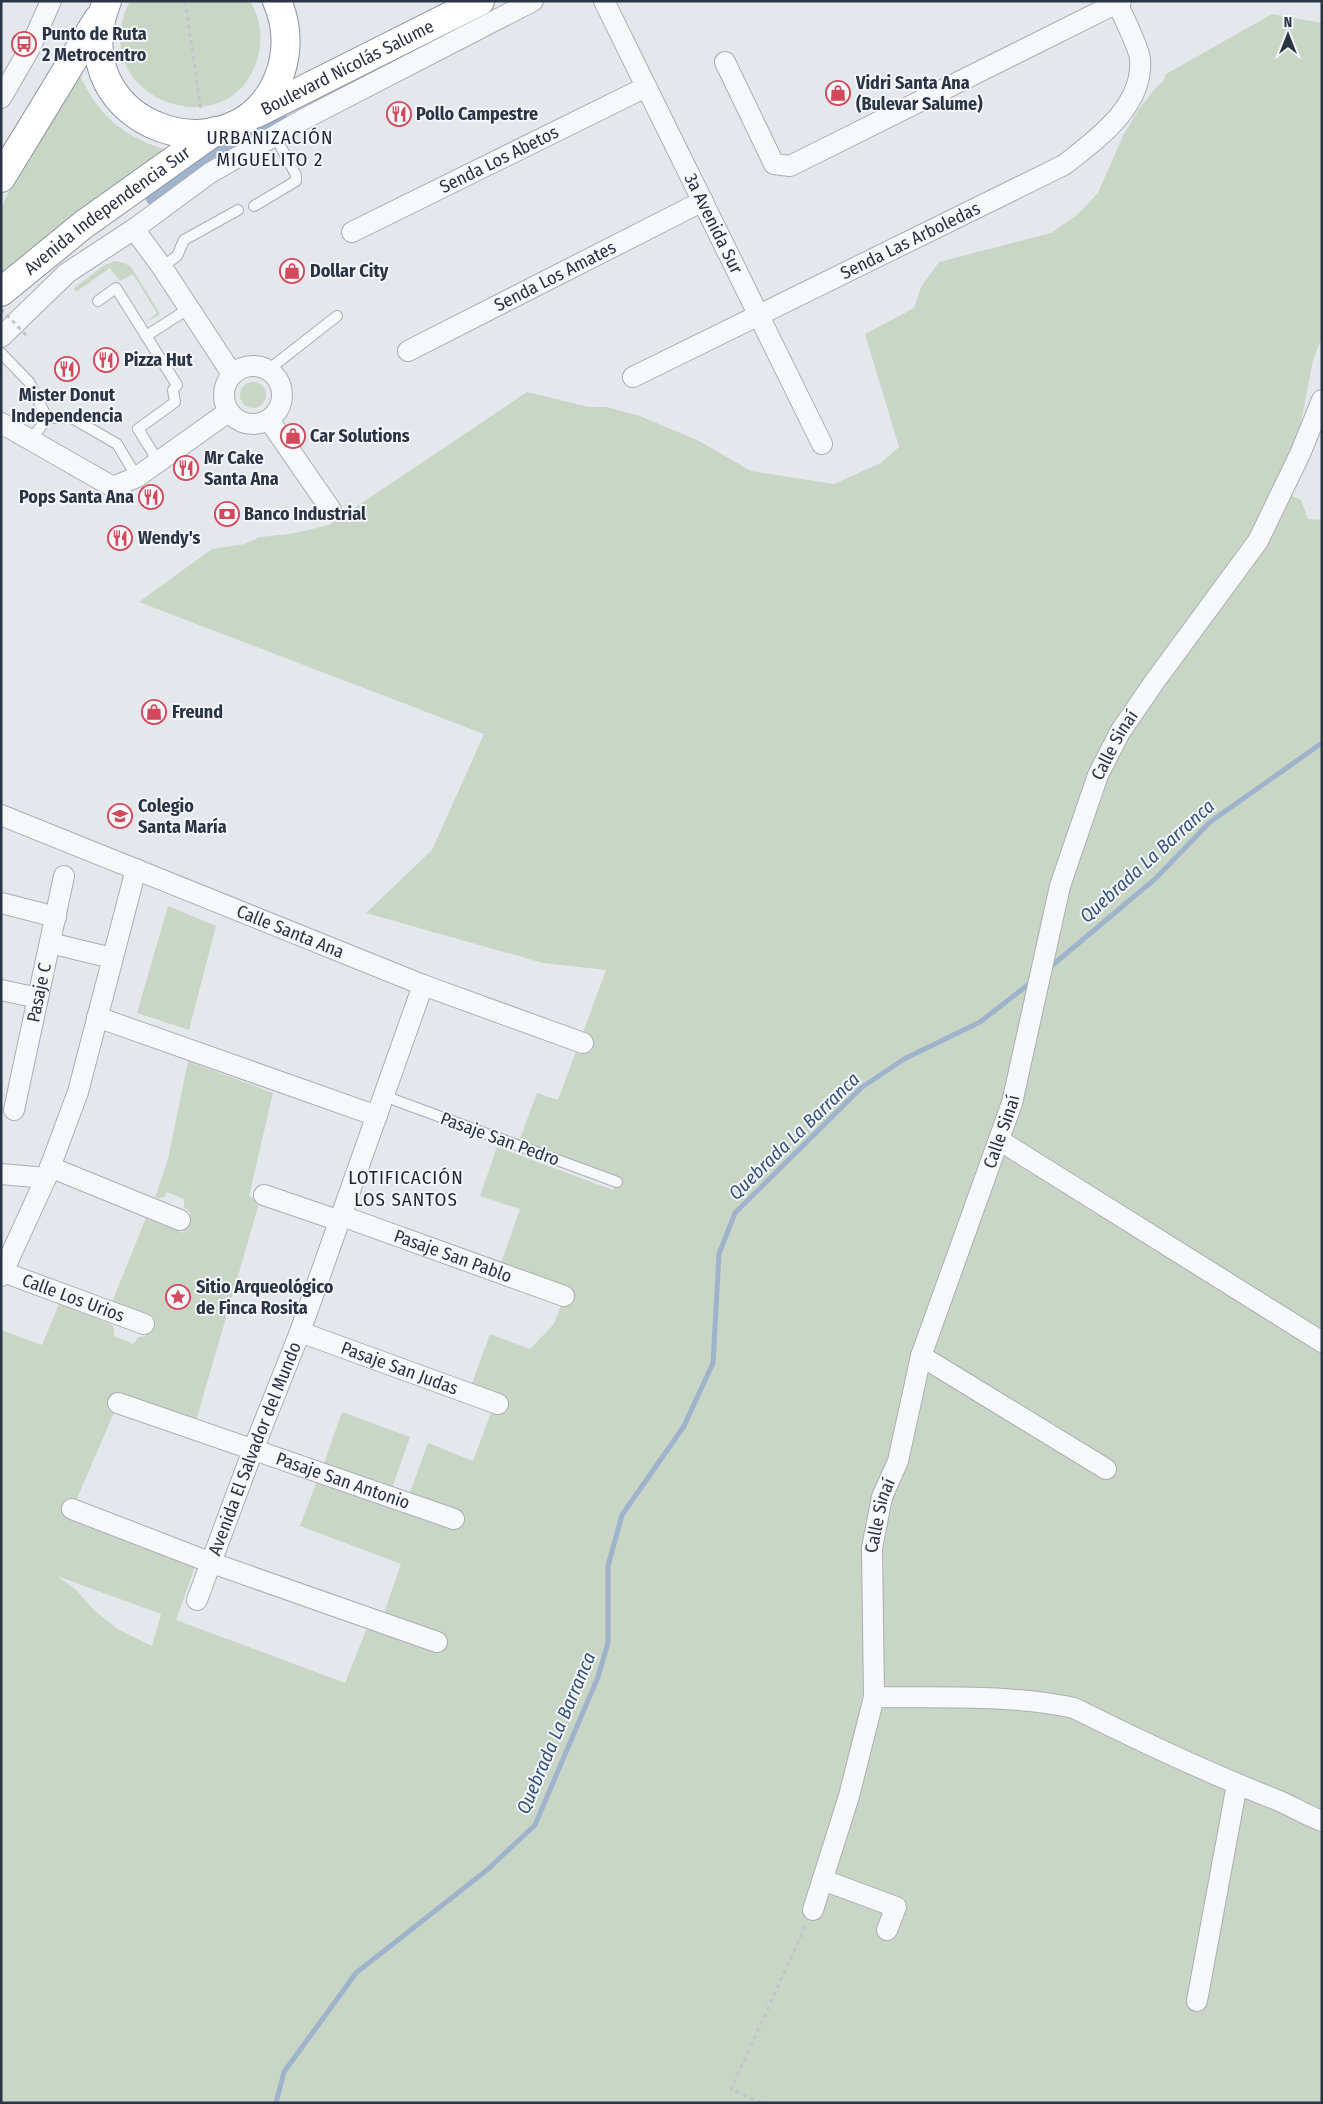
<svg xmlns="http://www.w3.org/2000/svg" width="1323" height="2104" font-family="'Fira Sans Condensed',sans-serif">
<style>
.green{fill:#c9d6c5;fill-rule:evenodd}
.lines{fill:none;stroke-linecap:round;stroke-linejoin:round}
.stream{stroke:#9fb4cc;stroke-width:5}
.canal{stroke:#9fb4cc;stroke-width:19}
.lane-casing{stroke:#a9aeb7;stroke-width:12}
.street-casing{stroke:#a9aeb7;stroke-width:22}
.highway-casing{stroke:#8b94a3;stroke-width:30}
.path{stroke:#c2c5cb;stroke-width:3;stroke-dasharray:4 4;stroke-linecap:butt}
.lane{stroke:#f7f8fa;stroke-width:10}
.street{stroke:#f7f8fa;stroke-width:20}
.highway{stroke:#fff;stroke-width:28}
.path-bridge{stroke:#c2c5cb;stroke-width:3;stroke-dasharray:4 4;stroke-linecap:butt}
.labels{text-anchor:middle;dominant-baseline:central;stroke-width:4;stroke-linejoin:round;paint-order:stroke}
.poi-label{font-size:18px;font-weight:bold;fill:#2b3445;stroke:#f4f6f9;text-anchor:start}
.street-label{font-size:18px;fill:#2b3445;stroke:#f4f6f9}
.neighbourhood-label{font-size:19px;letter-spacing:1px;fill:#1d2536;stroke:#f4f6f9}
.water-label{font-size:19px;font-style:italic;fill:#34527a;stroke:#f4f6f9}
</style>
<rect width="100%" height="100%" fill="#e4e7ec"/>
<g class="green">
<path d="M130,1H250C261,19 263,40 257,60C228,152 81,97 130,1Z"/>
<path d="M1272,14L1322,23V337L1313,360L1287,494L1301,500L1308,519L1322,520V2103H1V1330L42,1345L59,1304L111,1324L114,1328V1336L133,1344L139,1337L146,1336L153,1318L112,1302L146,1218L183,1233L191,1213L184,1207V1199L167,1192L164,1197L155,1198L168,1159L188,1061L273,1093L249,1196L260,1200L196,1421L122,1394L69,1517L195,1567L176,1620L345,1683L367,1628L438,1633L384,1613L401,1564L300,1526L317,1481L451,1529L454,1519L409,1495L428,1443L473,1461L492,1410L471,1386L490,1334L530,1349L554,1324L567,1289L500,1266L520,1209L480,1196L497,1147L613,1190L619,1178L519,1141L537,1093L558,1100L606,970L543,963L366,913L432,850L484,734L139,602L212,549L245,544L260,537L290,534L329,525L527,392L589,407H607L640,416L699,441L751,471L834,484L881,463L899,447L865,334L914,308L921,287L939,262L1051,233L1077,215L1098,193L1123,136L1139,109L1158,85L1163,82L1166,74ZM57,1576L161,1614L152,1646L119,1630L95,1611L75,1589Z"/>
<path d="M80,75C97,115 126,139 168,150L94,200L1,277V209L7,195Z"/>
<polygon points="115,261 124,263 131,267 160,314 146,322 157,313 133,274 120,281 110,268 76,292 74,288 105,265"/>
<circle cx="253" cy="395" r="13"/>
<polygon points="168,906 216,926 189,1030 137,1013"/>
<polygon points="342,1412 410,1437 392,1488 324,1463"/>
</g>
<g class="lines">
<g class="stream">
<polyline points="1049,968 1155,879 1210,822 1322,743"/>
<polyline points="276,2103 284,2072 356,1973 487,1870 535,1825 598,1677 608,1643 608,1566 622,1515 684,1426 713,1363 719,1254 735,1213 861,1088 904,1059 980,1022 1033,981"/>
</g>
<polyline class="canal" points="155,197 229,150 280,122"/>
<defs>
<g id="lane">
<polyline points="254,206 296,181 296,175 275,136"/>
<polyline points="162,267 177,256 184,240 238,210"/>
<polyline points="98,301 116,288 177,385 173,390 175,402 138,429 158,461"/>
<polyline points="146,336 188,309"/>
<polyline points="1,353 29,382 47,418"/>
<polyline points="268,370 337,316"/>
<polyline points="31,440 47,418 72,418 117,444 137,477"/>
<polyline points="384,1096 617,1182"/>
</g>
<g id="street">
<path id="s1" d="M604,1L822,444"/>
<polyline points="725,62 774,164 790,166 1121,1"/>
<polyline points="1,98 30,48 51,1"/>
<polyline points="134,229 162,267 232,374"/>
<path id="s2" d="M352,232L646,87"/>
<polyline points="1,337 67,273 134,229 210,173 304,119 533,1"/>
<path id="s3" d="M408,351L703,201"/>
<circle cx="253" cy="395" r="29"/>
<path id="s4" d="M633,377L1064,165C1097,139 1144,106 1140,59C1139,47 1122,14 1116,1"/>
<polyline points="269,420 331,510"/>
<polyline points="1,423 113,487 137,477 228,412"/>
<path id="s5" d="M1,815L423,985L583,1043"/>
<polyline points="1,903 56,917"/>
<polyline points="50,943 112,958"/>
<polyline points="1,990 38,998"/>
<polyline points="97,1017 377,1116"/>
<path id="s6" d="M14,1110L64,876"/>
<polyline points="999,1140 1322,1342"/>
<polyline points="50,1167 180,1220"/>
<polyline points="1,1174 46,1178"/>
<polyline points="264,1195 340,1221"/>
<path id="s7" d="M342,1216L564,1296"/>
<path id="s8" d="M3,1272L144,1324"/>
<polyline points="1,1276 46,1178 78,1092 136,869"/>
<path id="s9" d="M300,1332L498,1404"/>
<polyline points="921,1356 1106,1469"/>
<path id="s10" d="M118,1403L454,1519"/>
<polyline points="72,1509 212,1563 437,1642"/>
<path id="s11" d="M197,1600L253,1450L300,1332L423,985"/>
<path d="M874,1697C940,1698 1009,1694 1074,1708C1140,1741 1208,1773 1277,1800C1292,1806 1305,1815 1322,1821"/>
<polyline points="823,1880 896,1907 887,1930"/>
<path id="s12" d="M813,1910L849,1796L874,1697L872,1548L882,1497L898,1461L921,1356L1012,1103L1060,886L1098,775L1120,732L1155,681L1258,541L1300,454L1322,400"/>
<polyline points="1197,2001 1237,1784"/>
</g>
<g id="highway">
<path d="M107,1C57,128 242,188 281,71C288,48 287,24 277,1"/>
<path id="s13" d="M257,113L480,1"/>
<polyline points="1,178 98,19"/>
<path id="s14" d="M1,292L83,225L215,131"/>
</g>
</defs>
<use href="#lane" class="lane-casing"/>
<use href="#street" class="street-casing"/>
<use href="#highway" class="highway-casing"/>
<g class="path">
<polyline points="185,1 201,110"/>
<polyline points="761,2103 731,2089 806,1925"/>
</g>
<use href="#lane" class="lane"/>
<use href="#street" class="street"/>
<use href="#highway" class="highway"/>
<polyline class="path-bridge" points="1,309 27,336"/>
</g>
<defs>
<symbol id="bus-ring" viewBox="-11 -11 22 22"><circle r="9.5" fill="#f4f6f9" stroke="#d1495b" stroke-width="1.5"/><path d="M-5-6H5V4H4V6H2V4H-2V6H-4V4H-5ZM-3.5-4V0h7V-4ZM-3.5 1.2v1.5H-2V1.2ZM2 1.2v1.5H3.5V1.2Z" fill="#d1495b"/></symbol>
<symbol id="shop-ring" viewBox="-11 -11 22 22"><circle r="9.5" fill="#f4f6f9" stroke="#d1495b" stroke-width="1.5"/><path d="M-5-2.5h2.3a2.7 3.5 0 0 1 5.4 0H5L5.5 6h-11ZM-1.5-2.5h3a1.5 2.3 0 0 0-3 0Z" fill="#d1495b"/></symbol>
<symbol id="restaurant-ring" viewBox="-11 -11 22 22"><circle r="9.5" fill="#f4f6f9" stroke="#d1495b" stroke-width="1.5"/><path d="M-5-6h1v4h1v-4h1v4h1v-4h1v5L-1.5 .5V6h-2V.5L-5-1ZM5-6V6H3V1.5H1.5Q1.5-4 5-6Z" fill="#d1495b"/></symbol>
<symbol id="bank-ring" viewBox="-11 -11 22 22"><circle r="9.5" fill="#f4f6f9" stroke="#d1495b" stroke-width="1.5"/><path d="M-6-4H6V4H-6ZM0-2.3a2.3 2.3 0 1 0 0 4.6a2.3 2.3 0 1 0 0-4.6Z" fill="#d1495b"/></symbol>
<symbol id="school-ring" viewBox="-11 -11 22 22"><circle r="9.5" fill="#f4f6f9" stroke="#d1495b" stroke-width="1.5"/><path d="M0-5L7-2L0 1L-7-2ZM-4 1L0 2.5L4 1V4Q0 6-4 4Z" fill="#d1495b"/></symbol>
<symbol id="sight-ring" viewBox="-11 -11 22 22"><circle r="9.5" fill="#f4f6f9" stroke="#d1495b" stroke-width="1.5"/><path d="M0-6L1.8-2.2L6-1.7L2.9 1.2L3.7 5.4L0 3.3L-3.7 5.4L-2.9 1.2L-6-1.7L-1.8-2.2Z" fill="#d1495b"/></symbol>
</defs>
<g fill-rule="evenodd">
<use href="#bus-ring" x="10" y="30" width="28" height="28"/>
<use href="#shop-ring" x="824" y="79" width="28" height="28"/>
<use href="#restaurant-ring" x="385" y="100" width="28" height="28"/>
<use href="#shop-ring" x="278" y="257" width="28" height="28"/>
<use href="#restaurant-ring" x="92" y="346" width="28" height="28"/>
<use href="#restaurant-ring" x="53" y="355" width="28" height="28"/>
<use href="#shop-ring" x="279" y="422" width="28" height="28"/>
<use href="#restaurant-ring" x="172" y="454" width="28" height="28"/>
<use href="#restaurant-ring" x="137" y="483" width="28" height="28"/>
<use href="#bank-ring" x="213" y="500" width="28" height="28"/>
<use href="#restaurant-ring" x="106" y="524" width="28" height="28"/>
<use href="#shop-ring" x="140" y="698" width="28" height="28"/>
<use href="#school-ring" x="106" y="802" width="28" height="28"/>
<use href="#sight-ring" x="164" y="1283" width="28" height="28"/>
</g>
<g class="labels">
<g class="poi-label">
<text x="42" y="34">Punto de Ruta<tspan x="42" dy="21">2 Metrocentro</tspan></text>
<text x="856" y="83">Vidri Santa Ana<tspan x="856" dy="21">(Bulevar Salume)</tspan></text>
<text x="416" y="114">Pollo Campestre</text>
<text x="310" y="271">Dollar City</text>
<text x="124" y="360">Pizza Hut</text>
<text x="67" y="395" text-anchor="middle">Mister Donut<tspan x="67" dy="21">Independencia</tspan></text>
<text x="310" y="436">Car Solutions</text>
<text x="204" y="458">Mr Cake<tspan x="204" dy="21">Santa Ana</tspan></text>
<text x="134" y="497" text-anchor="end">Pops Santa Ana</text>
<text x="244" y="514">Banco Industrial</text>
<text x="138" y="538">Wendy's</text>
<text x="172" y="712">Freund</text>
<text x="138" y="806">Colegio<tspan x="138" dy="21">Santa María</tspan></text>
<text x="196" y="1287">Sitio Arqueológico<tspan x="196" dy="21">de Finca Rosita</tspan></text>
</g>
<g class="street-label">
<text stroke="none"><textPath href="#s13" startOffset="101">Boulevard Nicolás Salume</textPath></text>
<text stroke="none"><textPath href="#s2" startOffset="164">Senda Los Abetos</textPath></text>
<text stroke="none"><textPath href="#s14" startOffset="134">Avenida Independencia Sur</textPath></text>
<text stroke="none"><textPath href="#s1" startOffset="248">3a Avenida Sur</textPath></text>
<text stroke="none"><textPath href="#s4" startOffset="309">Senda Las Arboledas</textPath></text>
<text stroke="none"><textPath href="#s3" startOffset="165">Senda Los Amates</textPath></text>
<text stroke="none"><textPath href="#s12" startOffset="1212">Calle Sinaí</textPath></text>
<text stroke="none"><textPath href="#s5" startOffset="312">Calle Santa Ana</textPath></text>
<text stroke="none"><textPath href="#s6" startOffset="120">Pasaje C</textPath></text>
<text stroke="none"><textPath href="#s12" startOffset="808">Calle Sinaí</textPath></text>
<text transform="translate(500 1139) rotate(20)">Pasaje San Pedro</text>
<text stroke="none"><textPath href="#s7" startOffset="118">Pasaje San Pablo</textPath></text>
<text stroke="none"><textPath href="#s8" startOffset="75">Calle Los Urios</textPath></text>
<text stroke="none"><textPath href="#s9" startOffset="106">Pasaje San Judas</textPath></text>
<text stroke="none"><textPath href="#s11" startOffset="162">Avenida El Salvador del Mundo</textPath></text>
<text stroke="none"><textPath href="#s10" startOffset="238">Pasaje San Antonio</textPath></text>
<text stroke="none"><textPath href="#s12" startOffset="404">Calle Sinaí</textPath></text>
</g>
<g class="neighbourhood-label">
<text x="270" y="137">URBANIZACIÓN<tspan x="270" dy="22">MIGUELITO 2</tspan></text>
<text x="406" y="1177">LOTIFICACIÓN<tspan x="406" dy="22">LOS SANTOS</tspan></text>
</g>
<g class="water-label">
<text transform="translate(1147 861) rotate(-42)">Quebrada La Barranca</text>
<text transform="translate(794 1136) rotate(-44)">Quebrada La Barranca</text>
<text transform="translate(556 1733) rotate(-67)">Quebrada La Barranca</text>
</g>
</g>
<rect width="1323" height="2104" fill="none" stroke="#2b3445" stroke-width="5"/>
<g transform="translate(1288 35)" stroke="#f4f6f9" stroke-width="4" paint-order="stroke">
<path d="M0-4L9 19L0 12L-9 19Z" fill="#2b3445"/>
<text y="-8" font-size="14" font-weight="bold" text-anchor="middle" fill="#2b3445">N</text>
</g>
</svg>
